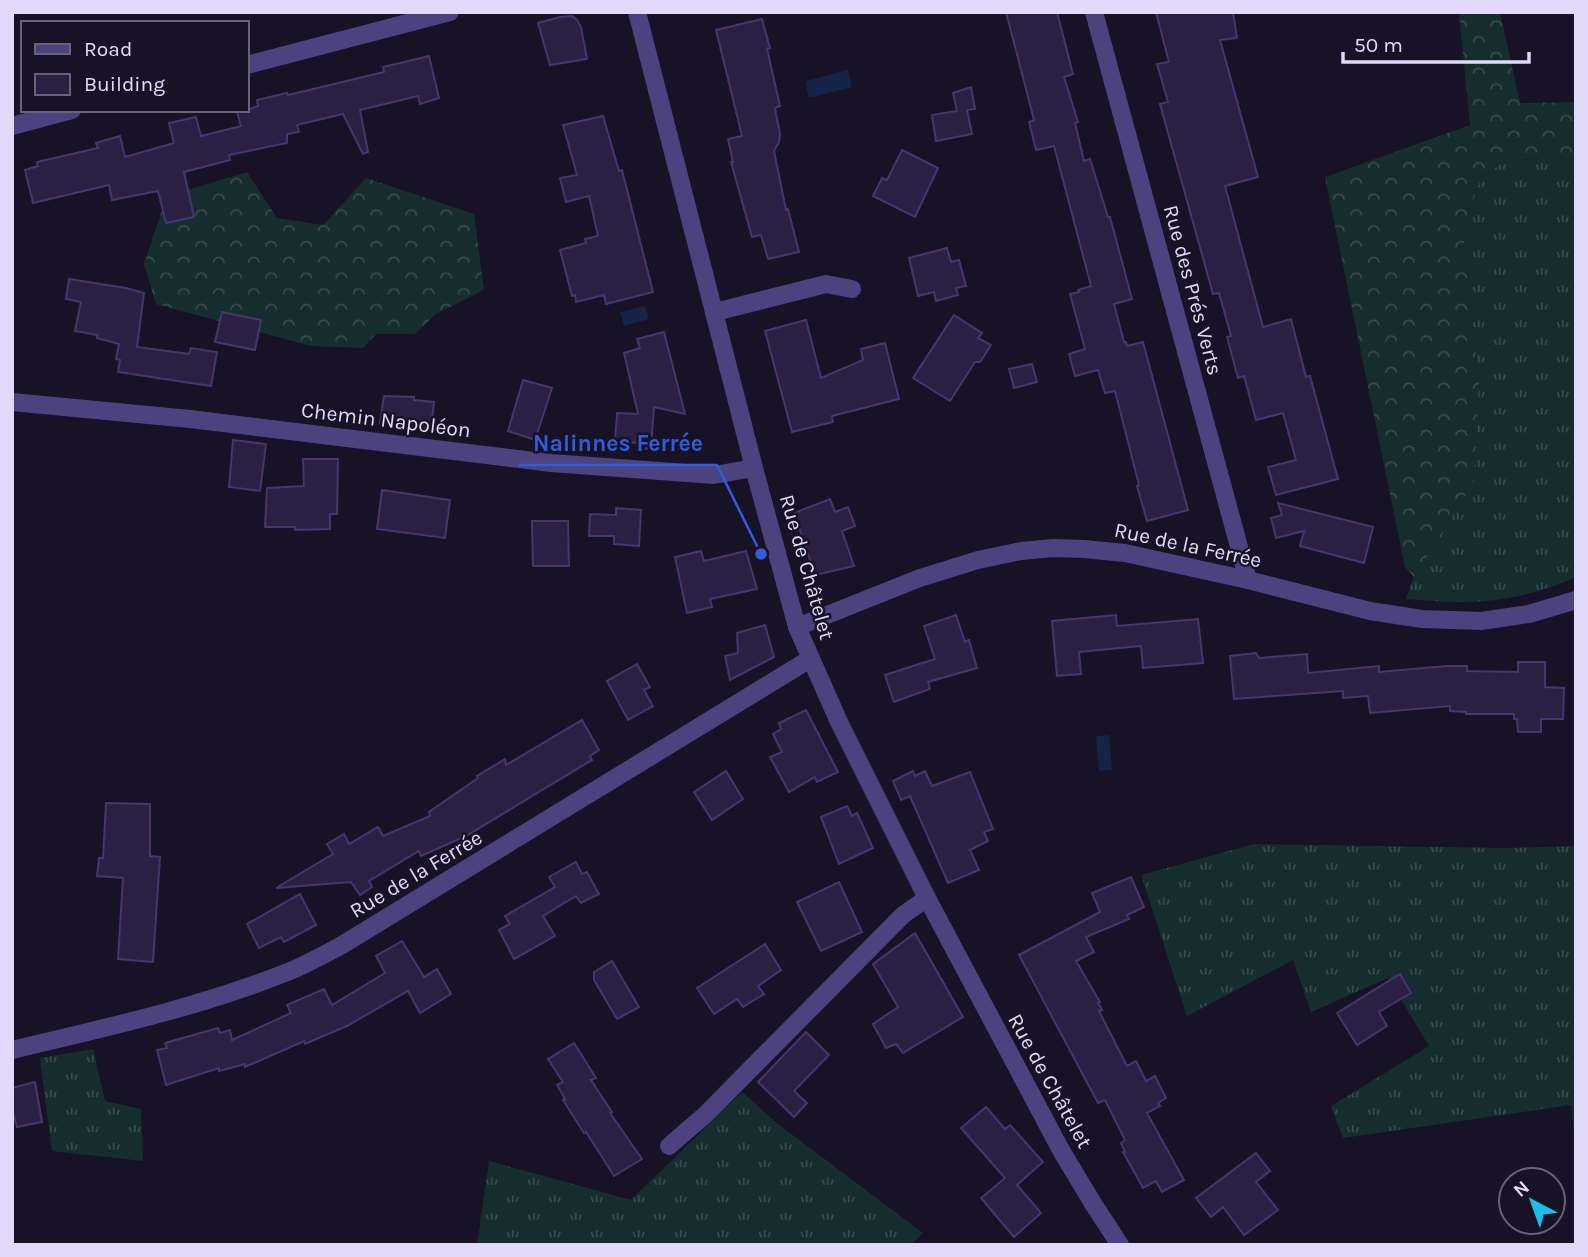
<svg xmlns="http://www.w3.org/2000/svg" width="1588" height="1257" font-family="Karla,sans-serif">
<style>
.grass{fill:url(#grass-tufts)}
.forest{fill:url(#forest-crowns)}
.water{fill:#142347}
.building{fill:#2b2044;stroke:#46356e;stroke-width:2}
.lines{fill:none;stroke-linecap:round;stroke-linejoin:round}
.street{stroke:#4b427f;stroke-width:18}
.labels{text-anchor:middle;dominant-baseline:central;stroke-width:5;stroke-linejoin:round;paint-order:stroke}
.street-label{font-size:21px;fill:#e1dafb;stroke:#171225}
.leader{fill:none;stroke:#315cdc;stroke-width:2.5}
.callout-dot{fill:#315cdc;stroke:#171225;stroke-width:2.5}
.callout-label{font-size:23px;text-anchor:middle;font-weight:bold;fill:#315cdc;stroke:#171225;stroke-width:5;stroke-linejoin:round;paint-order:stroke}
</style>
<defs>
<pattern id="grass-tufts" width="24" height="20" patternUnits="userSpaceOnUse" patternTransform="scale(1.75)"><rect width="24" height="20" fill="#162d2f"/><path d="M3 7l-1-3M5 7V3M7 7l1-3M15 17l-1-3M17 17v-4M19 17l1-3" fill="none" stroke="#384b4e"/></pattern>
<pattern id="forest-crowns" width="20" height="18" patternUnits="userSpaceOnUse" patternTransform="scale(1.75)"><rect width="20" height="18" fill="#162d2f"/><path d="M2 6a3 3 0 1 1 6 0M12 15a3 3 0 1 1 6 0" fill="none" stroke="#384b4e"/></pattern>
</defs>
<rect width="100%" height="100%" fill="#171225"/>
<g class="grass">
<path d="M1576,158V577C1541,593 1499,603 1460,602C1442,602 1424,600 1406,599L1479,383L1463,231L1481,177L1507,160Z"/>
<polygon points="1254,844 1505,848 1576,846 1576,1151 1571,1105 1343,1138 1331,1106 1429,1046 1388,978 1311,1012 1293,960 1187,1016 1141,875"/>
<polygon points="93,1049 105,1101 141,1109 143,1161 52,1151 40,1058"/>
<polygon points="742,1092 778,1124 923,1233 910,1245 477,1245 489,1161 631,1200"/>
</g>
<g class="forest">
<polygon points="1459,12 1500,12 1520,103 1576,102 1576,158 1507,160 1481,177 1463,231 1479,383 1474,481 1414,577 1405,567 1325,177 1470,125"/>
<polygon points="247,172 277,218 323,225 366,178 474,214 484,290 436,314 415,334 376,334 363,348 311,346 156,304 144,264 167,196"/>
</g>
<g class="water">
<polygon points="848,70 852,87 809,98 805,81"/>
<polygon points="645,306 649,319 624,326 620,312"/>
<polygon points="1109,735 1112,770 1099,771 1096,736"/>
</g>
<g class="building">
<polygon points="1006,12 1057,12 1073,74 1064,77 1078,122 1075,123 1084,161 1090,159 1108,217 1110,217 1132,299 1114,304 1124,342 1126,342 1127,346 1143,342 1188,510 1147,521 1137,486 1139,485 1115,391 1105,393 1098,370 1075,376 1069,354 1085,349 1070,294 1079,292 1078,290 1091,286 1054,146 1036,150 1029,122 1034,120"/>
<polygon points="1156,12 1233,12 1237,38 1220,40 1258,177 1225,186 1263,327 1291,319 1306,377 1310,376 1338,479 1276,495 1268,467 1296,460 1283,413 1256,420 1244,376 1238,378 1227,337 1231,336 1219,293 1213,294 1160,104 1168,102 1157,64 1169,62"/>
<polygon points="572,16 577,20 581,27 587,59 550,65 538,23 560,17"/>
<polygon points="762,19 770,48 767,49 780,106 775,108 780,134 779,142 774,151 786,210 788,209 799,252 768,259 761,235 752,237 731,162 733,162 728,139 742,136 716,30"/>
<polygon points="429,56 439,98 420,104 418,96 360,110 368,152 363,154 343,114 297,125 299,132 287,134 287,143 229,155 230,160 184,172 194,217 166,223 158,191 112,200 109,185 33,203 25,170 38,166 37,162 98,148 96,143 120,136 125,157 174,143 169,123 196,117 201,136 241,126 237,112 247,110 258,106 257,100 287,93 288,95 384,72 383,67"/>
<polygon points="971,87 975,109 967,110 972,134 936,141 932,115 957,111 953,93"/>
<polygon points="603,116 619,171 622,170 653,292 606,304 604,295 576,302 575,295 572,296 560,250 586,243 585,239 598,236 589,196 566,202 560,178 577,175 563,125"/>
<polygon points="902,150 938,168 915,217 873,196 882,178 887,180"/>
<polygon points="947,248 951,262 959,260 966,286 956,288 958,295 936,301 934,292 918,296 909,258"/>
<polygon points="69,279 126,288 144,293 137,347 189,354 191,348 217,352 211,386 118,372 120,360 116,359 119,344 97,338 97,335 75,331 81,302 66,299"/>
<polygon points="222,312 261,320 255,350 215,342"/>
<polygon points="954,315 982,333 978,338 991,345 980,362 975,362 950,401 913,378"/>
<polygon points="806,320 821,378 863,360 861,349 885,343 899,399 832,416 833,422 792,432 765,331"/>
<polygon points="664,332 685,414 654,407 651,448 646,449 645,443 615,442 617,413 638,414 624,353 640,348 637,339"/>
<polygon points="1032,364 1037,382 1014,388 1009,369"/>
<polygon points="523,380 552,388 535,440 508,431"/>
<polygon points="384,396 414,397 414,400 434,402 431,428 380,423"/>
<polygon points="233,440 266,444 260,491 229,487"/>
<polygon points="303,459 338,459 337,514 330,514 330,529 295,530 295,527 265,527 267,488 304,486"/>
<polygon points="382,490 450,500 445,538 377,529"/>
<polygon points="830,499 835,512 848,507 855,526 842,531 854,566 815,575 794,513"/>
<polygon points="1278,503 1373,527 1364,563 1300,546 1304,531 1276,538 1271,518 1282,515"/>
<polygon points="616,508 641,510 639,546 614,544 614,536 589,536 590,514 616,515"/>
<polygon points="532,521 568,521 569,566 533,566"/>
<polygon points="701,551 704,561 746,551 757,589 710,599 712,607 687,613 675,557"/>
<polygon points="956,615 965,642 969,640 977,668 928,682 930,689 894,702 885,675 935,659 924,626"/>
<polygon points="1116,615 1117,626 1198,619 1203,663 1143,668 1141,646 1079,652 1081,674 1057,676 1052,621"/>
<polygon points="765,625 774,657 730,680 725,656 738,653 737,633"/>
<polygon points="1256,653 1259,658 1307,654 1308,673 1379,666 1379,672 1447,666 1467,666 1467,671 1518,672 1518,662 1545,662 1545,687 1564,688 1563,719 1541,719 1541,732 1518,732 1517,719 1514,719 1514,714 1466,714 1466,712 1450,711 1450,706 1370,713 1368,696 1343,698 1343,691 1234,699 1230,656"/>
<polygon points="637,664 650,687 644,690 653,706 628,720 607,681"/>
<polygon points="806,710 838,772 817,782 815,777 789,792 770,757 782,752 773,734 781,729 779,723"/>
<polygon points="582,720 599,750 590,756 592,760 466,836 421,856 419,851 369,881 372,887 360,895 351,882 276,888 333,854 327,844 344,834 349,844 378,827 383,836 430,816 429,812 478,778 477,776 505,759 506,765"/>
<polygon points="726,771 743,799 712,820 694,792"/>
<polygon points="913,771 915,776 925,771 932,786 970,772 993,829 984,832 988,841 970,850 979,870 948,883 910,796 901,800 893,781"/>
<polygon points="106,803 150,804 150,856 160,857 153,962 118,959 123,878 97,876 99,858 103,858"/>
<polygon points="847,806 852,816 857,813 873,848 839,864 821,817"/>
<polygon points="576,862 582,874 587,872 599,894 581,903 576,896 543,916 555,936 514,959 499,930 510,924 505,916 555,887 549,877"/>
<polygon points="1131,877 1144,907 1127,915 1129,919 1086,937 1094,952 1076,961 1100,1002 1098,1003 1102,1010 1099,1011 1127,1066 1136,1061 1146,1081 1155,1076 1166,1098 1158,1103 1160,1106 1147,1113 1184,1180 1162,1192 1156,1181 1143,1188 1123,1152 1125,1152 1121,1143 1125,1140 1105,1100 1098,1103 1019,955 1100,912 1092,893"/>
<polygon points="839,882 862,932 821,951 797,902"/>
<polygon points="300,894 316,925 284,942 281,937 259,948 247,924"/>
<polygon points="915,933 963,1017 903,1053 896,1044 886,1048 873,1024 898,1007 873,964"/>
<polygon points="402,941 424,977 437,969 451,994 420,1013 408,991 347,1026 305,1044 304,1041 245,1067 245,1064 219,1071 219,1068 166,1085 157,1050 167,1048 165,1043 218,1028 220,1033 230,1030 232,1040 291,1013 287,1005 324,989 332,1005 385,973 376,956"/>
<polygon points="765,944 781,970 758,986 764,994 743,1007 737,999 714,1014 697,988"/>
<polygon points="612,961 639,1007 617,1019 594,980 594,972"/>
<polygon points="1400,974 1411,993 1379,1012 1387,1026 1357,1045 1337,1013"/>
<polygon points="806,1032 829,1055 794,1091 807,1103 794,1117 758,1082"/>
<polygon points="574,1043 596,1078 591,1080 612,1112 610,1113 642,1159 614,1176 586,1132 584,1133 563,1100 565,1099 557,1085 563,1082 548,1059"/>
<polygon points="35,1082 42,1122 17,1127 12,1109 12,1088"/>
<polygon points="986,1107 1005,1129 1010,1125 1043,1162 1017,1185 1041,1213 1014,1237 981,1198 1005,1178 961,1128"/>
<polygon points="1256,1153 1270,1171 1256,1182 1278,1210 1244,1235 1223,1207 1211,1217 1196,1198"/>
</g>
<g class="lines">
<g class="street">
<polyline points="637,12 754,468 797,627 839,722 927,898 1062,1152 1094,1205 1120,1245"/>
<polyline points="1094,12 1248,580"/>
<polyline points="247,65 450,12"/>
<polyline points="12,126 72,110"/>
<polyline points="715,312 826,284 852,289"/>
<polyline points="12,402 190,419 551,463 714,475 754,468"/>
<polyline points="797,627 920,578 978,560 1021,551 1053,548 1084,549 1125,553 1248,580 1370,611 1422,619 1481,621 1529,614 1576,600"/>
<path d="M12,1050C104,1028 197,1008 285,973C304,966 323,955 342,945L810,659"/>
<polyline points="669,1146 705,1115 903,915 927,898"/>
</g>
</g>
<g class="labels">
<g class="street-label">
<text transform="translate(1193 290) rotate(75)">Rue des Prés Verts</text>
<text transform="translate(386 420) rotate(7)">Chemin Napoléon</text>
<text transform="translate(1188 545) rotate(12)">Rue de la Ferrée</text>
<text transform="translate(807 567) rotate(74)">Rue de Châtelet</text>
<text transform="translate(416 874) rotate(-31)">Rue de la Ferrée</text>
<text transform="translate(1050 1081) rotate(61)">Rue de Châtelet</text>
</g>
</g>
<path class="leader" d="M761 554L717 465H519"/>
<circle class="callout-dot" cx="761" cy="554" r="7"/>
<g class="callout-label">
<text x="618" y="451">Nalinnes Ferrée</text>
</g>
<rect width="1588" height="1257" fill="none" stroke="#e1dafb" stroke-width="28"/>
<rect x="21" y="21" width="228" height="91" fill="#171225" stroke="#68627b" stroke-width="2"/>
<rect x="35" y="44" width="35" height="10" fill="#4b427f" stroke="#68627b" stroke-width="2"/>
<text x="84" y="56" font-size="21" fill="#e1dafb">Road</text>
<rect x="35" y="74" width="35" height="21" fill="#2b2044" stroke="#68627b" stroke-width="2"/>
<text x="84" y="91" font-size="21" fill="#e1dafb">Building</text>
<g transform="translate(1532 1201) rotate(319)"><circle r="33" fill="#171225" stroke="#68627b" stroke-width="2"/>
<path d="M0-5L12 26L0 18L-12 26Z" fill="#1cbde6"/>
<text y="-10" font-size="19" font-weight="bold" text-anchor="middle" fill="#e1dafb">N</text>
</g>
<path d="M1343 52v10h186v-10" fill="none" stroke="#e1dafb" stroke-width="3.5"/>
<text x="1354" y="52" font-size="21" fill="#e1dafb" stroke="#171225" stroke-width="5" paint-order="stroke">50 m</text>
</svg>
